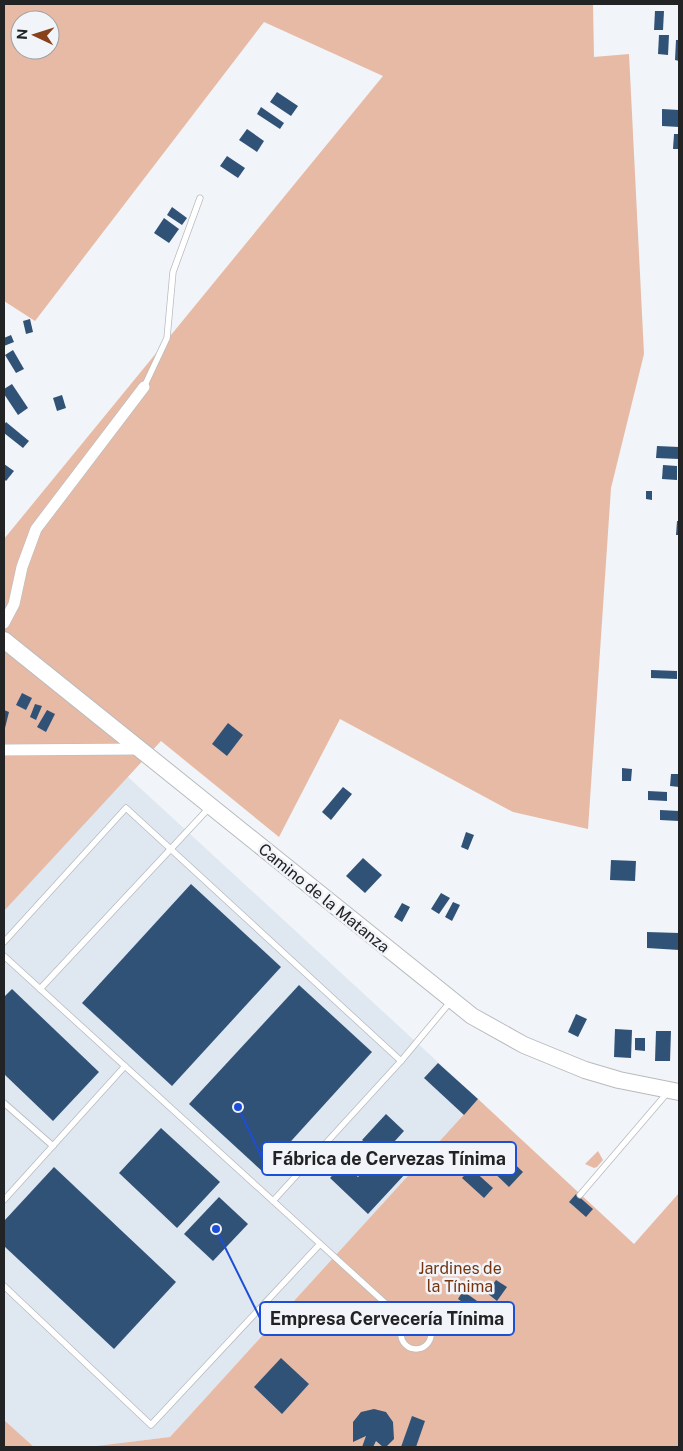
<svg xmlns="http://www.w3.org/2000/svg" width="683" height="1451" font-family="'Public Sans',sans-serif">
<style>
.built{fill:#dfe7f1}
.green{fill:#e7baa5;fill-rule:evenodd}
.building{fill:#315277}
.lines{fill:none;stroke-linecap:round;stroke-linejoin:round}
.lane-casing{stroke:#b8bbbe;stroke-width:7}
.street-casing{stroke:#b8bbbe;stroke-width:12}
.secondary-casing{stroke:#b8bbbe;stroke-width:18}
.lane{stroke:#fff;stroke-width:5.5}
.street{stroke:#fff;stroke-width:11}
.secondary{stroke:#fff;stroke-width:16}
.labels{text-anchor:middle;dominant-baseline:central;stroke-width:5;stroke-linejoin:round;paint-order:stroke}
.street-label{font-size:16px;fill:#222324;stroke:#f1f4f8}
.park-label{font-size:16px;fill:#76350f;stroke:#f1f4f8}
.leader{fill:none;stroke:#1d4ed8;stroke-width:2}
.callout-dot{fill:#1d4ed8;stroke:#f1f4f8;stroke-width:2}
.callout{fill:#f1f4f8;stroke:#1d4ed8;stroke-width:2}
.callout-label{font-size:18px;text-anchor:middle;font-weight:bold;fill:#222324}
</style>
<rect width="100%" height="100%" fill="#f1f4f8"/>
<polygon class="built" points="127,776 478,1099 170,1437 88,1447 34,1447 4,1420 4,911"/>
<g class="green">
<path d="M4,4H593L594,57L629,54L644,354L611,488L588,829L513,812L340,719L279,837L161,741L4,911V539L383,76L264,22L35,321L4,301ZM20,20H50V50H20Z"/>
<polygon points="478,1099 634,1244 679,1193 679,1447 88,1447 170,1437"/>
<polygon points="598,1151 603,1160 597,1167 594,1168 585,1164"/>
<polygon points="4,1420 34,1447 4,1447"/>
</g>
<g class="building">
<polygon points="655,11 664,11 663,30 654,30"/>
<polygon points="659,35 669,35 668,55 658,54"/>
<polygon points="676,40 679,40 679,61 675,60"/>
<polygon points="277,92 298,106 291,116 270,102"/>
<polygon points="261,107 284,123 280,129 257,114"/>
<polygon points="662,109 679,110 679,127 662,126"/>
<polygon points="247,129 264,141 257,152 239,140"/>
<polygon points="674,134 679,134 679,149 673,149"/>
<polygon points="227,156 245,168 238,178 220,166"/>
<polygon points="172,207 187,218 182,225 167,215"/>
<polygon points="164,218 179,229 169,243 154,233"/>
<polygon points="30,319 33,332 26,334 23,321"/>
<polygon points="11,335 14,342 4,346 4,338"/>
<polygon points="13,350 24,369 16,373 5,355"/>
<polygon points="12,384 28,408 18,415 4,394 4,389"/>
<polygon points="62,395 66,408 57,411 53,398"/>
<polygon points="6,422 29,441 23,448 4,433 4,425"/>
<polygon points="657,446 679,447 679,459 656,458"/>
<polygon points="4,464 14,471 6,481 4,479"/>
<polygon points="663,465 677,466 677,480 662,479"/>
<polygon points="646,491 652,491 652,500 646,499"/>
<polygon points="677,521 679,521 679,535 676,535"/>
<polygon points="651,670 677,671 677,679 651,678"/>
<polygon points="22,693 32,698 26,710 16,705"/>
<polygon points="35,704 42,706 36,720 30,717"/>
<polygon points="4,710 9,712 4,732"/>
<polygon points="47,710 55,714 46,732 37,727"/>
<polygon points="228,723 243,735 227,756 212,744"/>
<polygon points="622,768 632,769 631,781 622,781"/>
<polygon points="671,774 679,774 679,787 670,786"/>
<polygon points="343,787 352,794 331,820 322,812"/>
<polygon points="648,791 667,792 667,801 648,800"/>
<polygon points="660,810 679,811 679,821 660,820"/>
<polygon points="466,832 474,835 468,850 461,847"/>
<polygon points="363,858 382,875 365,893 346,876"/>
<polygon points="611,860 636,861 635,881 610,880"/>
<polygon points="191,884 281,967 172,1086 82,1003"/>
<polygon points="441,893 450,898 439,914 431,909"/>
<polygon points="453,902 460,905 452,921 445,917"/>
<polygon points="402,903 410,907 402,922 394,917"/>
<polygon points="647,932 679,933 679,950 647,948"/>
<polygon points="299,985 372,1052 263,1172 189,1104"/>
<polygon points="12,989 99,1072 53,1121 4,1074 4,997"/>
<polygon points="576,1014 587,1019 578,1037 568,1032"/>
<polygon points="615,1029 632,1030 631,1058 614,1057"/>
<polygon points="656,1031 671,1031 670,1061 655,1061"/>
<polygon points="635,1038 645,1038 645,1051 635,1050"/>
<polygon points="438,1063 478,1099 464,1115 424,1078"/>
<polygon points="386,1114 404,1131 384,1153 406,1173 368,1214 330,1178 343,1164 358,1177 373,1161 364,1153 370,1147 362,1140"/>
<polygon points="161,1128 220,1182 177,1228 119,1173"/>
<polygon points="501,1151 523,1172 509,1187 487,1166"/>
<polygon points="54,1167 176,1282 114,1349 4,1246 4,1221"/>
<polygon points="471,1168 493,1188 484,1198 462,1178"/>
<polygon points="576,1194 593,1209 586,1217 569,1202"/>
<polygon points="219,1197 248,1224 213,1261 184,1234"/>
<polygon points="496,1280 507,1287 497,1301 487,1293"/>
<polygon points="463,1291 487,1308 482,1316 458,1299"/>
<polygon points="281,1358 309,1384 282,1414 254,1387"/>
<polygon points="374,1409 386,1412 393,1422 394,1439 386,1447 383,1447 376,1441 373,1447 362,1447 366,1436 353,1442 353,1422 361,1412"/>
<polygon points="412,1416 425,1421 416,1447 401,1447"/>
</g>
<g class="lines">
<defs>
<g id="lane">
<polyline points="144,387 167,338 173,272 200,198"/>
<polyline points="4,942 126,808 401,1061 273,1201"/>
<polyline points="4,956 406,1322"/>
<polyline points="40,989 209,808"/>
<polyline points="401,1061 451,1001"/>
<polyline points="4,1103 53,1146"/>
<polyline points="580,1195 668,1092"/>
<polyline points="4,1200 125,1066"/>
<polyline points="4,1286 151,1425 320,1244"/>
<circle cx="416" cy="1334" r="15"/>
</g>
<g id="street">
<polyline points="4,623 14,604 22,567 36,529 144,387"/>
<polyline points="4,750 139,749"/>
</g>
<polyline id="secondary" points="4,640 472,1016 524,1045 585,1070 619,1080 679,1092"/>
</defs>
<use href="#lane" class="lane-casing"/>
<use href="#street" class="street-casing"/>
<use href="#secondary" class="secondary-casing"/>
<use href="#lane" class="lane"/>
<use href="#street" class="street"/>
<use href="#secondary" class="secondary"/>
</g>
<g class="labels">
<g class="street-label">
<text transform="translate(324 898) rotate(39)">Camino de la Matanza</text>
</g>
<g class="park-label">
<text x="460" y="1268">Jardines de<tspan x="460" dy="18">la Tínima</tspan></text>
</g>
</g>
<path class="leader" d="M238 1107L262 1158M216 1229L260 1318"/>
<g class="callout-dot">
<circle cx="238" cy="1107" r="5"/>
<circle cx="216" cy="1229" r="5"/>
</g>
<g class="callout">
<rect x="262" y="1142" width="254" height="33" rx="5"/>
<rect x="260" y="1302" width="254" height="33" rx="5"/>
</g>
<g class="callout-label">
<text x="389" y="1165">Fábrica de Cervezas Tínima</text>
<text x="387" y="1325">Empresa Cervecería Tínima</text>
</g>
<rect width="683" height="1451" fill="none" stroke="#222324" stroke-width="10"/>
<g transform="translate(35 35) rotate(274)"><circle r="24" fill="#f1f4f8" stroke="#9ea0a3"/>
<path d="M0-4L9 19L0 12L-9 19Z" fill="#87411b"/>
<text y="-8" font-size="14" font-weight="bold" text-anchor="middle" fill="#222324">N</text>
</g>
</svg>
